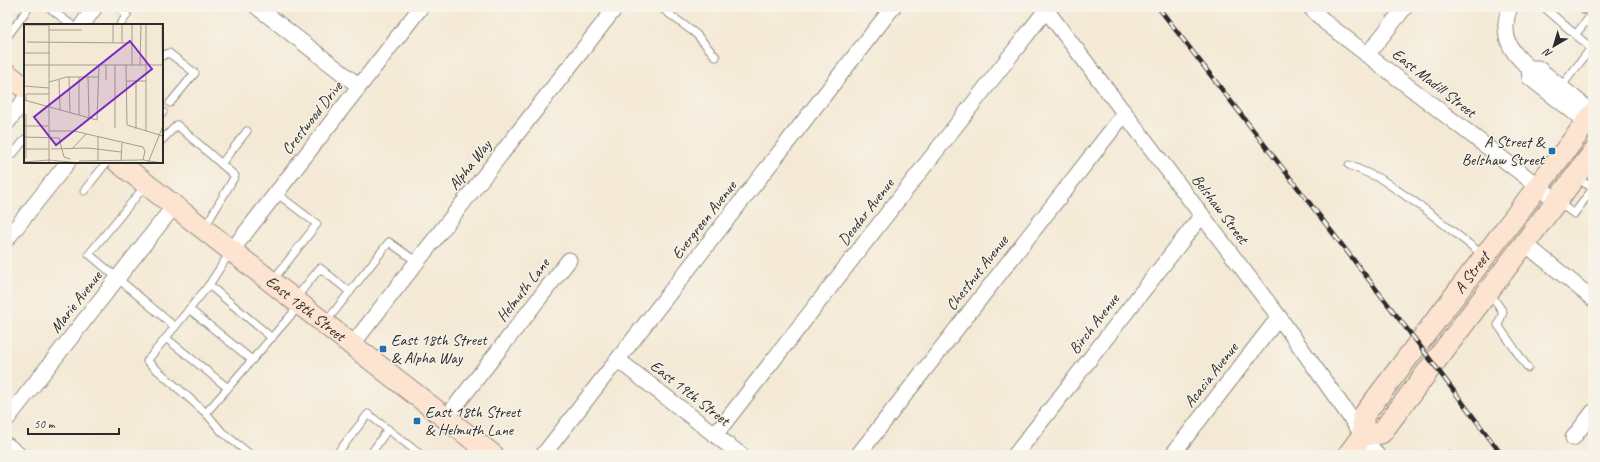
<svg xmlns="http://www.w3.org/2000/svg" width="1600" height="462" font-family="Caveat,sans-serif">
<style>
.building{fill:#ce9e7f}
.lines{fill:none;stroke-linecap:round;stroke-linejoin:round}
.service-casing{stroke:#908a80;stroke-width:9}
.minor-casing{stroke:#908a80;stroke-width:17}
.secondary-casing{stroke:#908a80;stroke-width:23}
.service{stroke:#fff;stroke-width:7}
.minor{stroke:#fff;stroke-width:15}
.secondary{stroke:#fde4d1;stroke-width:21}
.rail-casing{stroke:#2b2b2b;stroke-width:4.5}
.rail{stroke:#f7f3e8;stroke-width:3;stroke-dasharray:9;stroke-linecap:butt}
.poi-dot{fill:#1f6fb2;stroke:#f7f3e8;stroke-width:1.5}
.labels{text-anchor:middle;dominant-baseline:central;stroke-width:3;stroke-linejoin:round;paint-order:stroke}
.street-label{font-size:16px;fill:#2b2b2b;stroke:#f7f3e8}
.poi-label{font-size:16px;fill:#2b2b2b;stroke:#f7f3e8;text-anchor:start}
.inset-road{fill:none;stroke:#a49d91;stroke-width:1}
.view{fill:#7b2cbf;fill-opacity:0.15;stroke:#7b2cbf;stroke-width:2}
.inset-edge{fill:none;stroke:#2b2b2b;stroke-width:2}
</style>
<rect width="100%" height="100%" fill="#f7f3e8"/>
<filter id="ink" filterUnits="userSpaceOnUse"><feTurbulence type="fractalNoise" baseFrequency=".025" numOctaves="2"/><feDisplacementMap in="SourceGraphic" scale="8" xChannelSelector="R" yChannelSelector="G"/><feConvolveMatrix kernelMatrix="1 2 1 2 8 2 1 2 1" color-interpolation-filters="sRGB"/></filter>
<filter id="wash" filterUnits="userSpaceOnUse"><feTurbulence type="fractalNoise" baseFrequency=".012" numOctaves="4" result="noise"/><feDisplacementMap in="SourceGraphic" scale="16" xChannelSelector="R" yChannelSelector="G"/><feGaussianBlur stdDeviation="0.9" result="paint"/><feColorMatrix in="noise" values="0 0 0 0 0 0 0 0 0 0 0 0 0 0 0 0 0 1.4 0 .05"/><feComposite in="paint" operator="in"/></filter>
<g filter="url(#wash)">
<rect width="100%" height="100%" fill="#f4e9d5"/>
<g id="blocks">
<polygon class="building" points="1575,7 1593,7 1593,8 1589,10 1585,15"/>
</g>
</g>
<g filter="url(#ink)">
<use href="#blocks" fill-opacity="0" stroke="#908a80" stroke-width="1"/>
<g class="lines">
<defs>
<g id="service">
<polyline points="48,7 72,25"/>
<polyline points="117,7 127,15 120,25"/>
<polyline points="660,7 696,34 716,57"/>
<polyline points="1546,7 1545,8 1593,50"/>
<polyline points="1575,35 1593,13"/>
<polyline points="7,37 29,7"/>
<polyline points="162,56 169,53 195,73 170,103"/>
<polyline points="1561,87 1591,48"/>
<polyline points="162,113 163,112"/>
<polyline points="162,140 177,125 235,176 205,227"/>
<polyline points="7,150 13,154 25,139"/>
<polyline points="221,164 247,131"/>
<polyline points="1349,165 1381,179 1422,207 1483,255"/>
<polyline points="1576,178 1593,188"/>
<polyline points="145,186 89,254 175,327"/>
<polyline points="84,191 107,162"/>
<polyline points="1558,202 1574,214 1593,188"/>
<polyline points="273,280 317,224 276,193"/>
<polyline points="209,285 231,251"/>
<polyline points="1490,293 1503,312 1498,325 1528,368"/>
<polyline points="295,299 320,268 350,292"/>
<polyline points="189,309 252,360"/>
<polyline points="326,322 389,242 417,262"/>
<polyline points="166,338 228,388"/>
<polyline points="272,338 209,285 147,361 206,413 299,306"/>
<polyline points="206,413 222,432 251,455"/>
<polyline points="336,455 368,414 421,455"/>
<polyline points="370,455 388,429"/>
<polyline points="1448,455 1449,455"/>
</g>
<g id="minor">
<polyline points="257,7 359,86"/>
<polyline points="1044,7 1279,317 1377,455"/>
<polyline points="1310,7 1326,23 1556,200"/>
<path d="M1510,7C1504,21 1504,39 1514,52C1518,58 1524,63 1529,68L1530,78L1575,113L1593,123"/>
<polyline points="82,25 95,7"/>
<polyline points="1367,55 1405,7"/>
<polyline points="1529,68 1538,68 1582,104 1589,119"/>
<polyline points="7,123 25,99"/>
<polyline points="7,239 68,162"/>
<polyline points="1524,243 1593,299"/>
<polyline points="232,250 421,7"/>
<polyline points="352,345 616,7"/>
<polyline points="618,360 741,455"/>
<polyline points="446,418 569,260"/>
<polyline points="7,419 174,206"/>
<polyline points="715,435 1046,10"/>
<polyline points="1573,438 1593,412"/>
<polyline points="7,445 19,455"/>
<polyline points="543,455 893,7"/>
<polyline points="858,455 1125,113"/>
<polyline points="1015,455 1202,215"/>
<polyline points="1172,455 1279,317"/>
</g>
<g id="secondary">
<polyline points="7,74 25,88"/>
<path id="s1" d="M118,162L493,455"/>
<polyline points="1363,435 1381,433 1593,153"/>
<path id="s2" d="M1348,455L1363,435V416L1593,114"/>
</g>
</defs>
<use href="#service" class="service-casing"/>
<use href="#minor" class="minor-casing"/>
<use href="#secondary" class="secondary-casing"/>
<use href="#service" class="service"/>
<use href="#minor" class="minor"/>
<use href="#secondary" class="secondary"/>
<defs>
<polyline id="rail" points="1158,7 1417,342 1502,455"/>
</defs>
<use href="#rail" class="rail-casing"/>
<use href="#rail" class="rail"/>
</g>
</g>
<g class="poi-dot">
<rect x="1548" y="147" width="8" height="8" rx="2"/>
<rect x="379" y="345" width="8" height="8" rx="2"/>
<rect x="413" y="417" width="8" height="8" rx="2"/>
</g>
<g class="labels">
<g class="street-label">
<text transform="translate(1434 83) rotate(38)">East Madill Street</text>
<text transform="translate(312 118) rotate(-52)">Crestwood Drive</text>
<text transform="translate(470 165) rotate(-52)">Alpha Way</text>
<text transform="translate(1220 209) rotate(53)">Belshaw Street</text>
<text transform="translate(866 212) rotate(-52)">Deodar Avenue</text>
<text transform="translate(704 220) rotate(-52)">Evergreen Avenue</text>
<text stroke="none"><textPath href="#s2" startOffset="224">A Street</textPath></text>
<text transform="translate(977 273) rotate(-52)">Chestnut Avenue</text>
<text transform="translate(523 290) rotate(-52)">Helmuth Lane</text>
<text transform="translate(76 302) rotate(-52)">Marie Avenue</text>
<text stroke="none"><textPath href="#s1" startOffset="238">East 18th Street</textPath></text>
<text transform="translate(1094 324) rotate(-52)">Birch Avenue</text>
<text transform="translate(1211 375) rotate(-52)">Acacia Avenue</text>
<text transform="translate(690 393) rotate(38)">East 19th Street</text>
</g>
<g class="poi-label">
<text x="1544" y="142" text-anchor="end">A Street &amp;<tspan x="1544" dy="18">Belshaw Street</tspan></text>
<text x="391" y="340">East 18th Street<tspan x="391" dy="18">&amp; Alpha Way</tspan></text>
<text x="425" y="412">East 18th Street<tspan x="425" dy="18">&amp; Helmuth Lane</tspan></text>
</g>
</g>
<g transform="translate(24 24)">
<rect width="139" height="139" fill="#f4e9d5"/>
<path class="inset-road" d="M89,0V19M108,0V41M122,0V107M0,1H25M25,6H58M3,18L108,19M98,19V0M0,29H26M0,41H25M25,41H139M91,41V104M102,41L103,101L139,112M116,41L117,0M45,53L46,89M55,53V91M64,53L65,94M35,56L36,86M82,56V41M102,57H122M112,57V105M25,58L43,53H74M0,62L25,64M0,76L73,96L75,41M2,77V70H25M0,102H25M25,107H50L119,123L121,127L119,136M0,113L35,114L40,133L46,135M74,113V137M0,125H25M27,125L64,124L97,128M48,125L62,110M0,136L2,133V90M55,137L119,136L139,139M97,137L98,119M0,138L25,136L57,139M25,139V0M124,139L139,102L138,0"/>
<path class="view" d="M106,17L128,45L32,121L10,93Z"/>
<rect width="139" height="139" class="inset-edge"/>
</g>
<rect width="1600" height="462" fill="none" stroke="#f7f3e8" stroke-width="24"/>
<g transform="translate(1554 46) rotate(218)" stroke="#f7f3e8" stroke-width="3" paint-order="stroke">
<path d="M0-3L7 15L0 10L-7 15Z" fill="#2b2b2b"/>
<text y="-6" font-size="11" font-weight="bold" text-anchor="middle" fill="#2b2b2b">N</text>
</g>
<path d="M28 428v6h91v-6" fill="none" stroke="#2b2b2b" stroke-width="2"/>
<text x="34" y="428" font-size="12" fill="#2b2b2b" stroke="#f7f3e8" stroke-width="3" paint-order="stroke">50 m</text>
</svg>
